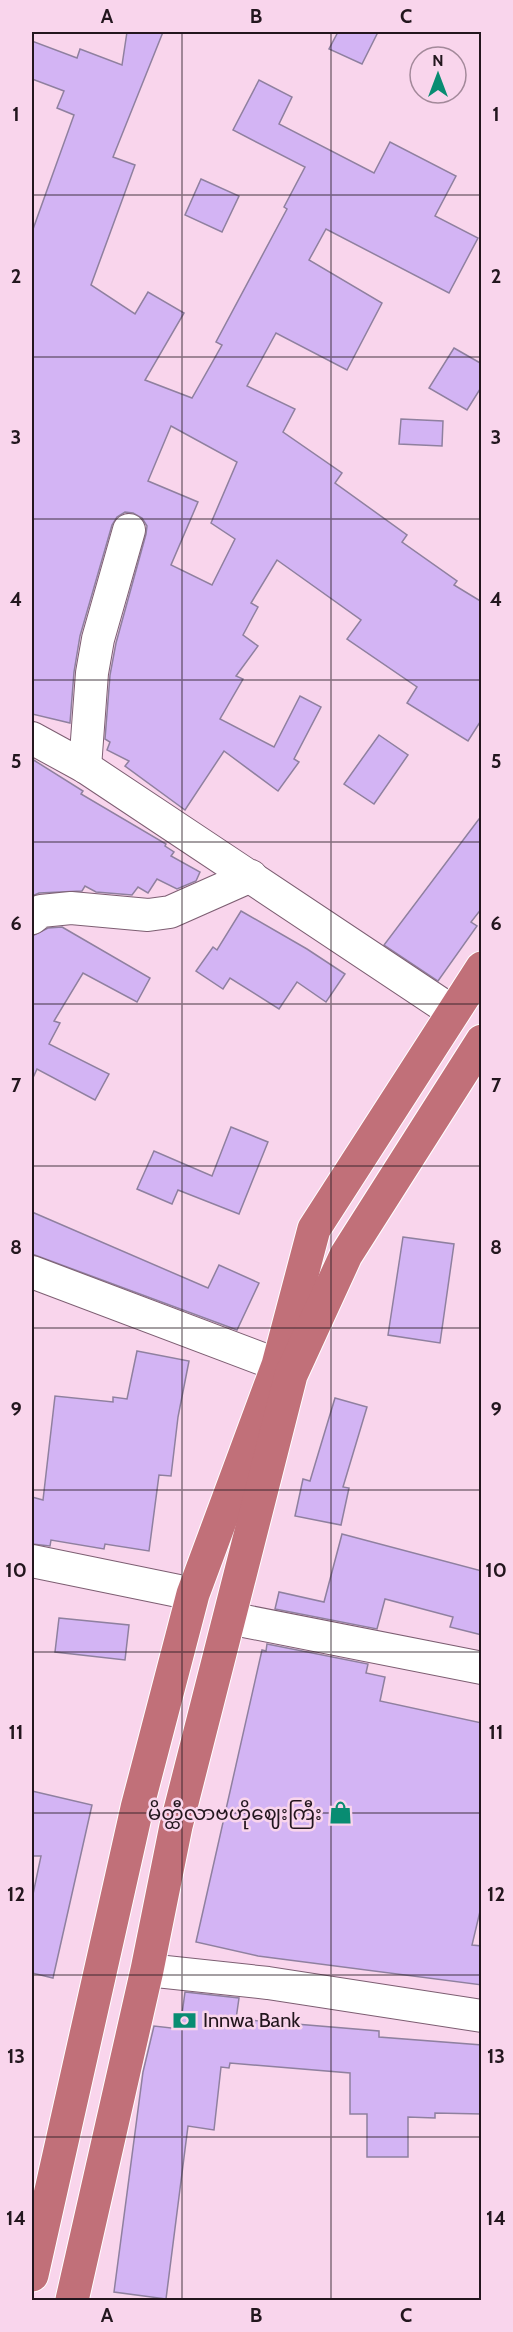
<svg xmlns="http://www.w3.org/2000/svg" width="513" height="2332" font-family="Cabin,'Noto Sans Myanmar',sans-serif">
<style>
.building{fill:#d3b4f4;stroke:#8f809f;stroke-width:1.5;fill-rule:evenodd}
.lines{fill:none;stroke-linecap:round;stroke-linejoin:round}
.street-casing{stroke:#7d5e72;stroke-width:34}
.highway-casing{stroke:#fff;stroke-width:35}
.street{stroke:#fff;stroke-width:32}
.highway{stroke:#c17079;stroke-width:33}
.grid{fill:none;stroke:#23161e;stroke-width:1.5;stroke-opacity:0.55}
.labels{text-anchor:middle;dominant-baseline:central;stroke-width:5;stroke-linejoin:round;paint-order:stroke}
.poi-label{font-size:20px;fill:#23161e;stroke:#f9d5ec;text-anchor:end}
.neatline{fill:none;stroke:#23161e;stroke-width:2}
.grid-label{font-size:20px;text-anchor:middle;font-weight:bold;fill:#23161e}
</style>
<rect width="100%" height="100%" fill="#f9d5ec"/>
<g class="building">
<path d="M127,32H163L113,157L135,165L91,285L135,314L148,292L184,313L145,380L192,398L222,345L216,342L287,209L284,207L305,167L233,130L259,80L292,97L279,124L374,173L390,142L456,176L435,216L478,238L449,293L326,229L309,260L382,303L347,370L276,333L247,386L295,409L283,432L342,473L335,483L407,535L402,542L457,581L454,585L482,602V719L468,741L407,703L417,687L347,639L361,620L277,560L251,603L258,607L243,635L258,646L236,676L243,679L220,719L274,747L300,696L321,707L294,759L299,762L278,791L224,751L185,810L125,766L129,761L107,750L110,742L105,739L110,675L116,643L146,534L147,526L142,518L133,513L125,512L117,517L112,525L80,636L74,672L70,723L32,714V232L74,115L57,108L64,91L32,79V41L77,58L80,49L122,65ZM171,426L237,462L211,523L235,539L212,585L171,565L198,502L148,481Z"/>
<polygon points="338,32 378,32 362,64 329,49"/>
<polygon points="201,179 239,196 222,232 185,215"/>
<polygon points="454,348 482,364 482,386 467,410 429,388"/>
<polygon points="401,419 443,421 442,446 399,444"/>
<polygon points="379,735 408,755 374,804 344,784"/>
<polygon points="32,759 83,791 81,794 166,844 165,846 174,852 171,856 200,872 196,881 177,889 157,879 148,893 138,887 132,895 96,892 85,886 82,891 39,893 32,896"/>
<polygon points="482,815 482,908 471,922 477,926 438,981 384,945"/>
<polygon points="241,911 307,949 345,974 326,1002 297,982 279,1009 230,978 223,989 196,971 213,947 217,950"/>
<polygon points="62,927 150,978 137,1002 83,973 54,1021 60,1023 49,1044 109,1074 95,1100 37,1069 32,1080 32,936 48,928"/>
<polygon points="231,1127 268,1142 239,1214 178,1190 172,1204 137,1189 154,1151 212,1176"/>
<polygon points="32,1212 208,1288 219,1265 259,1283 237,1330 32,1254"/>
<polygon points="403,1237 454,1244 440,1343 388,1335"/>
<polygon points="137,1351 189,1361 178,1417 171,1476 159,1475 149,1551 105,1544 104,1549 51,1540 50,1546 32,1544 32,1497 43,1500 55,1396 113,1402 113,1397 127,1399"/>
<polygon points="335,1398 367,1407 343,1487 349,1488 341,1525 295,1516 303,1479 310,1481"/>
<polygon points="342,1534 482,1571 482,1635 450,1627 453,1617 385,1599 377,1629 275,1609 279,1592 324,1602"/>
<polygon points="59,1618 129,1625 125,1660 55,1652"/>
<polygon points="267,1644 368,1664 366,1673 385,1677 380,1701 482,1723 482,1903 472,1945 482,1946 482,1985 258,1956 196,1942 262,1650 266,1651"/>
<polygon points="32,1791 92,1805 53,1978 32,1973 32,1899 41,1856 32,1856"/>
<polygon points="185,1992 239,1998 236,2019 379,2031 379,2037 482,2045 482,2114 435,2113 435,2118 408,2117 408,2157 367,2157 367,2114 350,2114 350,2073 230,2063 229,2068 221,2067 214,2130 188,2126 166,2299 114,2292 143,2072 154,2026 180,2029"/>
</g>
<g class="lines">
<defs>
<g id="street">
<polyline points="32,738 85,767 453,1012"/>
<polyline points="85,767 92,673 98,639 129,530"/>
<polyline points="32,918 41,911 71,908 148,915 170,912 251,876"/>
<polyline points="32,1272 278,1365"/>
<polyline points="32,1561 193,1594"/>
<polyline points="229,1618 482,1668"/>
<polyline points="147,1970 268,1983 482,2016"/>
</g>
<g id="highway">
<polyline points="32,2275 137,1808 193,1594 278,1365 314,1229 482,968"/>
<polyline points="72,2300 147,1970 176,1826 291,1375 346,1255 482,1041"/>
</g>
</defs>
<use href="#street" class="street-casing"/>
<use href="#highway" class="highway-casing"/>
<use href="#street" class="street"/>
<use href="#highway" class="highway"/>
</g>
<path class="grid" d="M182,32V2300M331,32V2300M32,195H482M32,357H482M32,519H482M32,680H482M32,842H482M32,1004H482M32,1166H482M32,1328H482M32,1490H482M32,1652H482M32,1813H482M32,1975H482M32,2137H482"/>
<defs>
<symbol id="shop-bare" viewBox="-9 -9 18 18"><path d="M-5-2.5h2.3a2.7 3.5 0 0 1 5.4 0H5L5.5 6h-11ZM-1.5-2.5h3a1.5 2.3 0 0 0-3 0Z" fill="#088c72" stroke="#f9d5ec" stroke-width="2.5" paint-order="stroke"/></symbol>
<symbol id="bank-bare" viewBox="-9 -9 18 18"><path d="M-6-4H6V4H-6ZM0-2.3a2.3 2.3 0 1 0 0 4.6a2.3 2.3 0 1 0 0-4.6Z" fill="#088c72" stroke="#f9d5ec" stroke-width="2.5" paint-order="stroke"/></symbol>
</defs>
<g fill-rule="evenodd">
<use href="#shop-bare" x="324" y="1796" width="33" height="33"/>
<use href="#bank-bare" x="168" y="2004" width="33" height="33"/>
</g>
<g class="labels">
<g class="poi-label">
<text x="322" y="1813">မိတ္ထီလာဗဟိုဈေးကြီး</text>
<text x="203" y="2020" text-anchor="start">Innwa Bank</text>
</g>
</g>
<rect width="513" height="2332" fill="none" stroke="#f9d5ec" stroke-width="66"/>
<g transform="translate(438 75)"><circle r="28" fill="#f9d5ec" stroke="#a3899a" stroke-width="1.5"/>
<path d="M0-4.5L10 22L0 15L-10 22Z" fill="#088c72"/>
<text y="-9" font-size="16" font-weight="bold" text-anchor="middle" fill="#23161e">N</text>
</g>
<rect x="33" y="33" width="447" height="2266" class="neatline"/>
<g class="grid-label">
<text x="107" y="23">A</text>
<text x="256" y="23">B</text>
<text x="406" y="23">C</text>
<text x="16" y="121">1</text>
<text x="496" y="121">1</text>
<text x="16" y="283">2</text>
<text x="496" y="283">2</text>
<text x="16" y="444">3</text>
<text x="496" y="444">3</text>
<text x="16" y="606">4</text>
<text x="496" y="606">4</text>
<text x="16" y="768">5</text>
<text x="496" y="768">5</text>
<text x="16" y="930">6</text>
<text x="496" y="930">6</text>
<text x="16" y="1092">7</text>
<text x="496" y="1092">7</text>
<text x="16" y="1254">8</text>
<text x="496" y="1254">8</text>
<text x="16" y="1416">9</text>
<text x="496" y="1416">9</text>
<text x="16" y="1577">10</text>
<text x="496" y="1577">10</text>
<text x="16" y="1739">11</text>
<text x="496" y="1739">11</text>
<text x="16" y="1901">12</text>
<text x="496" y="1901">12</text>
<text x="16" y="2063">13</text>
<text x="496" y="2063">13</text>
<text x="16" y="2225">14</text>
<text x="496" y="2225">14</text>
<text x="107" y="2322">A</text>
<text x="256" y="2322">B</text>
<text x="406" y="2322">C</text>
</g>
</svg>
